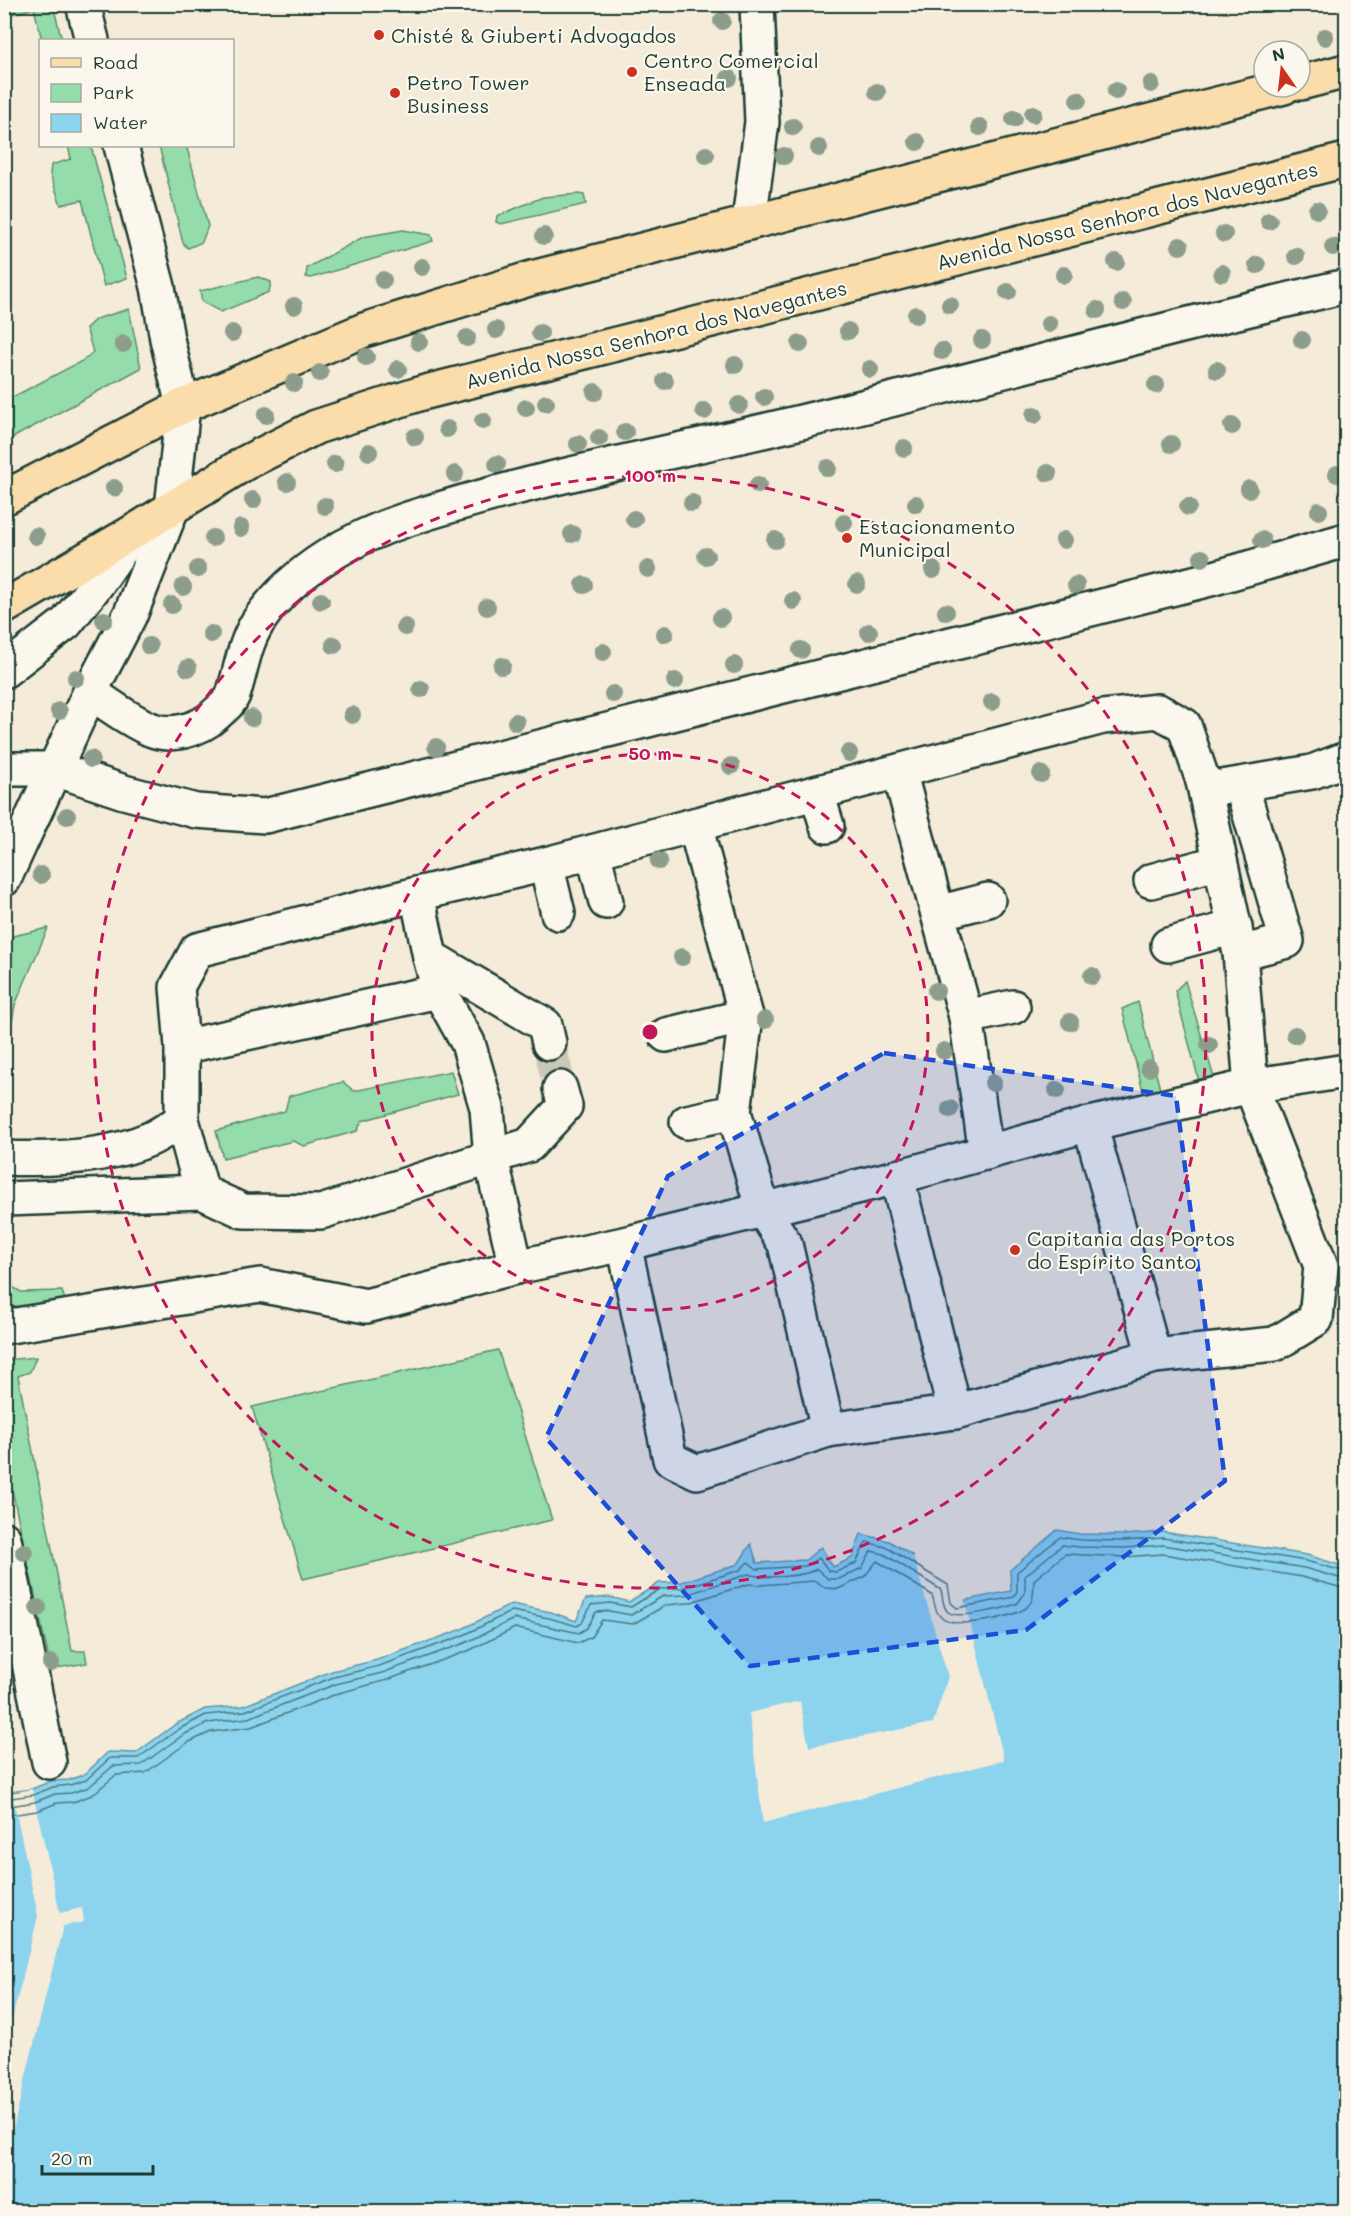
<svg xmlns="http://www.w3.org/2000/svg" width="1351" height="2216" font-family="Mali,sans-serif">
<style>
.green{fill:#94dcaa;stroke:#5a8c6f;stroke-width:1.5}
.water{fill:#8cd3ee;stroke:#6097a4;stroke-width:1.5}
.pier{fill:#f5ebd9}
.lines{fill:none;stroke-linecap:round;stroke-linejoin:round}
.shore{stroke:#4b797e;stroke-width:1.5}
.minor-tunnel{stroke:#cac8b8;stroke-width:33;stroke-dasharray:33 16;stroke-linecap:butt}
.minor-casing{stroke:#1f3d34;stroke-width:38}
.major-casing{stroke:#1f3d34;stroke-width:38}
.minor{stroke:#fbf7ec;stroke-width:33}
.major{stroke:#faddab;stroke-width:33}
.tree{fill:#8c9d8b}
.marked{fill:#1d4ed8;fill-opacity:0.2;stroke:#1d4ed8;stroke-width:4.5;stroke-dasharray:12 8;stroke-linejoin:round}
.ring{fill:none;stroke:#c2185b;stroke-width:3;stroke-dasharray:10 8}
.poi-dot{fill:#c8321e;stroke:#fbf7ec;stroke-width:2}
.labels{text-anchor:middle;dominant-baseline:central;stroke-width:4.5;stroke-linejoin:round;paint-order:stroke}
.poi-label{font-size:20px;fill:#1f3d34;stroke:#fbf7ec;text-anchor:start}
.street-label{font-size:20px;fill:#1f3d34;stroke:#fbf7ec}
.centre{fill:#c2185b;stroke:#fbf7ec;stroke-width:3}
.ring-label{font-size:18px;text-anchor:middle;font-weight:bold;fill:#c2185b;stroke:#fbf7ec;stroke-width:4.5;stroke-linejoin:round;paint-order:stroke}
</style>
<rect width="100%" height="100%" fill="#f5ebd9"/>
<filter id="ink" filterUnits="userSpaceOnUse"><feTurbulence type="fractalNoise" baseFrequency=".0167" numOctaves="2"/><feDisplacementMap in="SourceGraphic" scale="12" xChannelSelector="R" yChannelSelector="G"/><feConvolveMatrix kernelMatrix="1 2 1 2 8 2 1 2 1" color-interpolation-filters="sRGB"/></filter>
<g filter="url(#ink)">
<g class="green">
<polygon points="4,5 53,5 62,40 42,40 34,8 5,16"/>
<polygon points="68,146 91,146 127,278 104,286 82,200 61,205 50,174 51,165 71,159"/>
<polygon points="159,146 182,146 187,148 208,226 202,242 188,248 183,243"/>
<polygon points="578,194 584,195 586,204 501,224 496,222 497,216 543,197"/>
<polygon points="403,230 431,235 433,241 311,278 306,277 307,268 363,237"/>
<polygon points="258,277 271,282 269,292 221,312 202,302 200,291"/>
<polygon points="129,309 141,368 5,442 5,401 84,360 93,352 86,328 96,319"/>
<polygon points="48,928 15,1005 5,1062 5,956 13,936"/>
<polygon points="1185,981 1218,1091 1203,1096 1175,991"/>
<polygon points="1138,1002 1164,1105 1147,1107 1122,1009"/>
<polygon points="451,1071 458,1094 362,1121 357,1131 304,1146 293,1141 223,1158 216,1131 285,1111 289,1096 343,1082 354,1091"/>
<polygon points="4,1282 21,1292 62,1291 67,1306 5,1308"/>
<polygon points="498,1350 552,1520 303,1579 252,1407"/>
<polygon points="36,1357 30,1372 18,1376 72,1651 85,1651 87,1663 51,1669 5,1458 5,1360"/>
</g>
<polygon class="water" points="1057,1530 1080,1534 1124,1535 1163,1532 1307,1555 1346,1567 1346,2211 5,2211 4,1793 32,1789 51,1781 69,1780 85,1774 108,1752 136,1753 176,1724 205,1709 243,1706 332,1671 377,1660 460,1630 512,1604 551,1612 576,1621 586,1599 610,1597 629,1602 659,1583 682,1582 738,1564 751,1544 757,1563 806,1560 821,1547 833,1567 852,1558 861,1534 889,1541 955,1582 957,1602 1011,1591 1010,1570"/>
<g class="pier">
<polygon points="912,1552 957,1581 959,1598 964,1598 1004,1760 763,1823 749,1713 800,1701 809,1747 933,1723 948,1677"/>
<polygon points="32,1789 60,1913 82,1908 84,1922 63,1926 5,2161 5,2047 38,1916 12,1793"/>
</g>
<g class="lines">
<g class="shore">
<polyline points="4,1799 33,1795 53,1787 70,1785 86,1780 110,1758 138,1758 179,1729 206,1715 245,1711 334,1677 379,1666 462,1636 512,1611 549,1618 577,1626 582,1623 591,1605 610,1603 631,1607 660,1589 683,1588 740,1570 748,1562 757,1569 805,1566 819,1558 829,1571 836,1572 856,1563 866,1542 886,1547 948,1585 951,1603 957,1608 1014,1597 1017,1591 1017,1572 1060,1537 1080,1540 1124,1541 1163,1538 1306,1561 1346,1572"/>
<path d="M4,1807L35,1802L55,1794L71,1793L89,1787L113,1766L141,1765L183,1735L208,1723L248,1718L336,1684L382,1673L465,1643L514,1619L579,1633L587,1628L596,1612L609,1611L631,1615L663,1596L686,1595L748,1574C763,1579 803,1577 817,1569L828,1579H839L862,1568L871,1551L884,1554L941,1590C943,1597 942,1606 948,1612C958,1620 1007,1608 1018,1603L1025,1593V1576L1062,1545L1079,1547L1124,1548L1163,1545L1304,1568L1346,1580"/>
<path d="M4,1816L37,1811L57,1803L73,1802L92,1795L116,1775L145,1773L187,1743L211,1732L251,1727L339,1693L384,1681L468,1651L515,1628L578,1643L591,1637L602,1620L633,1624L666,1605L688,1603L749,1584L760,1585L815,1581L826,1588L838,1589L864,1577L877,1561L932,1595C935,1604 935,1613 943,1619C956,1629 1017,1618 1028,1606C1035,1599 1033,1590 1034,1580L1065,1554L1124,1557L1163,1554L1302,1577L1346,1589"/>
</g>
<polyline class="minor-tunnel" points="549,1043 560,1088"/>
<defs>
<g id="minor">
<polyline points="83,4 92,40"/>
<polyline points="749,221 762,122 757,4"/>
<polyline points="4,671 66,623 97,584 133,532"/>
<path d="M90,692C108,704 130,721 150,729C170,738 199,730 215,715C221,709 230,703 233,695C242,668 244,640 262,616C296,569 351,538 405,520C535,477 669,454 801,422C983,378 1164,328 1346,286"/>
<polyline points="4,769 55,769 124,792 196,811 265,816 1214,578 1346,540"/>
<polyline points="899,771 966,1017 986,1153"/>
<polyline points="817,793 827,826"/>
<polyline points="695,825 746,1016 734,1112 763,1210 785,1244 828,1430"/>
<polyline points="593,852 606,902"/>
<polyline points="546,864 558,913"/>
<polyline points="4,879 90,692 131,613 172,508 183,406 167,339 158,287 121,146"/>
<polyline points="1151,881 1220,862"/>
<polyline points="417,894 430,957 439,991 468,1043 487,1108 491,1158 516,1267"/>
<polyline points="938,913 988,900"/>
<polyline points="1168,945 1235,927"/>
<polyline points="1240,953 1287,941 1241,784"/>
<polyline points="430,957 545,1025 549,1043"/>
<polyline points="966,1017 1013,1007"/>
<polyline points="666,1035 746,1016"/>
<polyline points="182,1047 439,991"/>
<polyline points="182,1120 202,1192"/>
<polyline points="687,1122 734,1112"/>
<polyline points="1090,1124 1154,1356"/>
<path d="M4,1158C52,1160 106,1158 150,1139C161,1134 172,1126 182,1120V1047L177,987L197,950L417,894L546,864L1103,717L1158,711L1184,725L1203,781L1216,788L1312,772L1346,759"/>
<polyline points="897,1177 955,1412"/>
<polyline points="4,1199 202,1192 243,1211 321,1212 529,1145 565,1106 560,1088"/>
<polyline points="624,1244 670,1459 697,1472 828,1430 955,1412 1154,1356 1275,1344 1316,1319 1321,1266 1251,1086 1240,953 1203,781"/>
<polyline points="4,1327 260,1285 366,1306 516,1267 624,1244 897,1177 1090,1124 1251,1086 1346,1071"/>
<polyline points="4,1539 49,1762"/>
</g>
<g id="major">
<polyline points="1300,83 1346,71"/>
<polyline points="4,498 183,406 364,330 532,278 1284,87"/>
<polyline points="4,607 133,532 245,463 316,427 422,393 1346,160"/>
</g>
</defs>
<use href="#minor" class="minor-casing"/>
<use href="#major" class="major-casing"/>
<use href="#minor" class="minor"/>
<use href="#major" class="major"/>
</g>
<g class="tree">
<circle cx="722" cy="21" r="9"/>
<circle cx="1325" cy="37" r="9"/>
<circle cx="729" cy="78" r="9"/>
<circle cx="1151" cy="84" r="9"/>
<circle cx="1116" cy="91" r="9"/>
<circle cx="877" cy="92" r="9"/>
<circle cx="1078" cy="100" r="9"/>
<circle cx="1033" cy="114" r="9"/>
<circle cx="1014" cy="119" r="9"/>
<circle cx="793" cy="127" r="9"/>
<circle cx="980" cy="127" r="9"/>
<circle cx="917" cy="142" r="9"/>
<circle cx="819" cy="148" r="9"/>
<circle cx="706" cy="155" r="9"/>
<circle cx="784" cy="156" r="9"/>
<circle cx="1317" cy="210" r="9"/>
<circle cx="1269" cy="221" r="9"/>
<circle cx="1224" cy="234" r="9"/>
<circle cx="544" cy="236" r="9"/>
<circle cx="1180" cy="246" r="9"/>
<circle cx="1333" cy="247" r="9"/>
<circle cx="1296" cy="256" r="9"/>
<circle cx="1116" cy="262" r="9"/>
<circle cx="1257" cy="265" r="9"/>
<circle cx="422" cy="267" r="9"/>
<circle cx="1222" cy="273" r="9"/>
<circle cx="1064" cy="275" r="9"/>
<circle cx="383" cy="280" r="9"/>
<circle cx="1008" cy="292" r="9"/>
<circle cx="1123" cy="302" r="9"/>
<circle cx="950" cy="305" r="9"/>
<circle cx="294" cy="306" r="9"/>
<circle cx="1097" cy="310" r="9"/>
<circle cx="916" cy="315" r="9"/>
<circle cx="1049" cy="324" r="9"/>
<circle cx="496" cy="330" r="9"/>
<circle cx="848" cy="331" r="9"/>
<circle cx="232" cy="333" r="9"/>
<circle cx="540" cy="333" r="9"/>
<circle cx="467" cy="338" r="9"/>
<circle cx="982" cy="340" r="9"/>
<circle cx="1302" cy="340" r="9"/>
<circle cx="419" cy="342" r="9"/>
<circle cx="123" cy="344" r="9"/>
<circle cx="800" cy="344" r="9"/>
<circle cx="942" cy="351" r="9"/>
<circle cx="366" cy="357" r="9"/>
<circle cx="735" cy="365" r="9"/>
<circle cx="398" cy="369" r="9"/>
<circle cx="870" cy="369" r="9"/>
<circle cx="1217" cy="370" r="9"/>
<circle cx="320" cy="373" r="9"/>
<circle cx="665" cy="381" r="9"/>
<circle cx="294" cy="383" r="9"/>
<circle cx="1156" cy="385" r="9"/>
<circle cx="595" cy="392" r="9"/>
<circle cx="764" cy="397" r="9"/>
<circle cx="546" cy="403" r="9"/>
<circle cx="739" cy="405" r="9"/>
<circle cx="526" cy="408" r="9"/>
<circle cx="704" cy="411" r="9"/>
<circle cx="266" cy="415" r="9"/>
<circle cx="1034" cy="415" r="9"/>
<circle cx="483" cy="421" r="9"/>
<circle cx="1232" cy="426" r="9"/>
<circle cx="447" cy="429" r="9"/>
<circle cx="625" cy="432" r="9"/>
<circle cx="415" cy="437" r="9"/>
<circle cx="599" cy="438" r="9"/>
<circle cx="578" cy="444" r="9"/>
<circle cx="1171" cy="444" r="9"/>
<circle cx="904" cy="448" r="9"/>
<circle cx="369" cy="452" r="9"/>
<circle cx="335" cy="464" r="9"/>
<circle cx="497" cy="464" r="9"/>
<circle cx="828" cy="468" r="9"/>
<circle cx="1048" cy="473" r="9"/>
<circle cx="455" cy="474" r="9"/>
<circle cx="1337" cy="474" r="9"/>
<circle cx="287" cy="482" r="9"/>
<circle cx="758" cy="485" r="9"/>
<circle cx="114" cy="488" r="9"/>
<circle cx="1249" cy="489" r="9"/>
<circle cx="253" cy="500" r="9"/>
<circle cx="692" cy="503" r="9"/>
<circle cx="916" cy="504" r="9"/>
<circle cx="325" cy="506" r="9"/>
<circle cx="1188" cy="507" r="9"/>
<circle cx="1319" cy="511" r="9"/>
<circle cx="634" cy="519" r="9"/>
<circle cx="844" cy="523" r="9"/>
<circle cx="241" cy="528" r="9"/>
<circle cx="572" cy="534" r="9"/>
<circle cx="36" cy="536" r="9"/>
<circle cx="213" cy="538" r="9"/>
<circle cx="775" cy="540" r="9"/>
<circle cx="1064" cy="540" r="9"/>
<circle cx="1262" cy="540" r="9"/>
<circle cx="706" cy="556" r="9"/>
<circle cx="1202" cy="558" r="9"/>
<circle cx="198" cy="569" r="9"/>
<circle cx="648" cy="569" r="9"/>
<circle cx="933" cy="570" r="9"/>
<circle cx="857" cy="584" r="9"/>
<circle cx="584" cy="585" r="9"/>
<circle cx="1076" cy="585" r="9"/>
<circle cx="183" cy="587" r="9"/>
<circle cx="321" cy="601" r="9"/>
<circle cx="793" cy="601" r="9"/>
<circle cx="172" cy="605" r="9"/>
<circle cx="487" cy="607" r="9"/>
<circle cx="946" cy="612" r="9"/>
<circle cx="721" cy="618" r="9"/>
<circle cx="104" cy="620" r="9"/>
<circle cx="405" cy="627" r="9"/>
<circle cx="869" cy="632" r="9"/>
<circle cx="211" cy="634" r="9"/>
<circle cx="665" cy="634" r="9"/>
<circle cx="334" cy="645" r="9"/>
<circle cx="149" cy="646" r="9"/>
<circle cx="801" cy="650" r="9"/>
<circle cx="603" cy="652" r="9"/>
<circle cx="734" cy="665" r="9"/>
<circle cx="502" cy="666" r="9"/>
<circle cx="188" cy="668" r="9"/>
<circle cx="76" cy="678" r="9"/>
<circle cx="675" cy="681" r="9"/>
<circle cx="421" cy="689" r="9"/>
<circle cx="613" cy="694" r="9"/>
<circle cx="992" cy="702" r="9"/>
<circle cx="59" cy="711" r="9"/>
<circle cx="352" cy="715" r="9"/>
<circle cx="252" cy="718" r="9"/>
<circle cx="516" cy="722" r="9"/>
<circle cx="436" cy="747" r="9"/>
<circle cx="849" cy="753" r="9"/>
<circle cx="91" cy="759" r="9"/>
<circle cx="731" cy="766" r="9"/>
<circle cx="1041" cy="774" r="9"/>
<circle cx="67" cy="816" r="9"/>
<circle cx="659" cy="861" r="9"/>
<circle cx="41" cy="875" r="9"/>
<circle cx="682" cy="957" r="9"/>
<circle cx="1092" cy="976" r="9"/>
<circle cx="936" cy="991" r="9"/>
<circle cx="765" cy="1020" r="9"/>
<circle cx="1070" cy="1022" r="9"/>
<circle cx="1295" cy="1035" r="9"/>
<circle cx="1209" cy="1045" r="9"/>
<circle cx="944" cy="1051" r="9"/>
<circle cx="1149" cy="1068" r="9"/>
<circle cx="993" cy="1083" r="9"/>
<circle cx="1057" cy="1090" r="9"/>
<circle cx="950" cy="1109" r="9"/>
<circle cx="24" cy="1552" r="9"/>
<circle cx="38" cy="1608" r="9"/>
<circle cx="51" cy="1663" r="9"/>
</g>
</g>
<path class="marked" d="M884,1053L1176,1096L1225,1481L1026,1630L750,1666L546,1438L668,1176Z"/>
<g class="ring">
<circle cx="650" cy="1032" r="278"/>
<circle cx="650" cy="1032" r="556"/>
</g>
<g class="poi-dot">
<circle cx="379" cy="35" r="6"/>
<circle cx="632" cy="72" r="6"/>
<circle cx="395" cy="93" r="6"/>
<circle cx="847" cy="538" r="6"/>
<circle cx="1015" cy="1250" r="6"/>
</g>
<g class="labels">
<g class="poi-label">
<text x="391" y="35">Chisté &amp; Giuberti Advogados</text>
<text x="644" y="60">Centro Comercial<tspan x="644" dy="23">Enseada</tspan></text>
<text x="407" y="82">Petro Tower<tspan x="407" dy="23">Business</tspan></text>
<text x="859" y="526">Estacionamento<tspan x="859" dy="23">Municipal</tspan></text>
<text x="1027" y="1238">Capitania das Portos<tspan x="1027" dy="23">do Espírito Santo</tspan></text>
</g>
<g class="street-label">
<text transform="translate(1127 215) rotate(-14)">Avenida Nossa Senhora dos Navegantes</text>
<text transform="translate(656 334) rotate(-14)">Avenida Nossa Senhora dos Navegantes</text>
</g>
</g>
<circle cx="650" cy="1032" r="9" class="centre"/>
<g class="ring-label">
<text x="650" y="482">100 m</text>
<text x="650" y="760">50 m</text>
</g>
<rect width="1351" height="2216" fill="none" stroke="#fbf7ec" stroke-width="24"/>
<rect x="12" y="12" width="1327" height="2192" fill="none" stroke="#1f3d34" stroke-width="2" filter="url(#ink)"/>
<rect x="39" y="39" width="195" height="108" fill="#fbf7ec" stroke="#a3ada2" stroke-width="1.5"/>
<rect x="51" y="58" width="30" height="9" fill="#faddab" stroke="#a3ada2" stroke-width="1.5"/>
<text x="93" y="69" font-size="18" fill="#1f3d34">Road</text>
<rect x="51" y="84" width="30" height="18" fill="#94dcaa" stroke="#a3ada2" stroke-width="1.5"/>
<text x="93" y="99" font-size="18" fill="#1f3d34">Park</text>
<rect x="51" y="114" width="30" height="18" fill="#8cd3ee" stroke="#a3ada2" stroke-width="1.5"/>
<text x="93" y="129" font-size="18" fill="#1f3d34">Water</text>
<g transform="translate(1282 69) rotate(346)"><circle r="28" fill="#fbf7ec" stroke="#a3ada2" stroke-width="1.5"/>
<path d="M0-4.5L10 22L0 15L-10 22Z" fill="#c8321e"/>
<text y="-9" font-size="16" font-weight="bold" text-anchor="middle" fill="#1f3d34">N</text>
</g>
<path d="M42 2165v9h111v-9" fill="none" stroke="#1f3d34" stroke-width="3"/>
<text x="51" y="2165" font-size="18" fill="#1f3d34" stroke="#fbf7ec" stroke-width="4.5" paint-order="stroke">20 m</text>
</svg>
